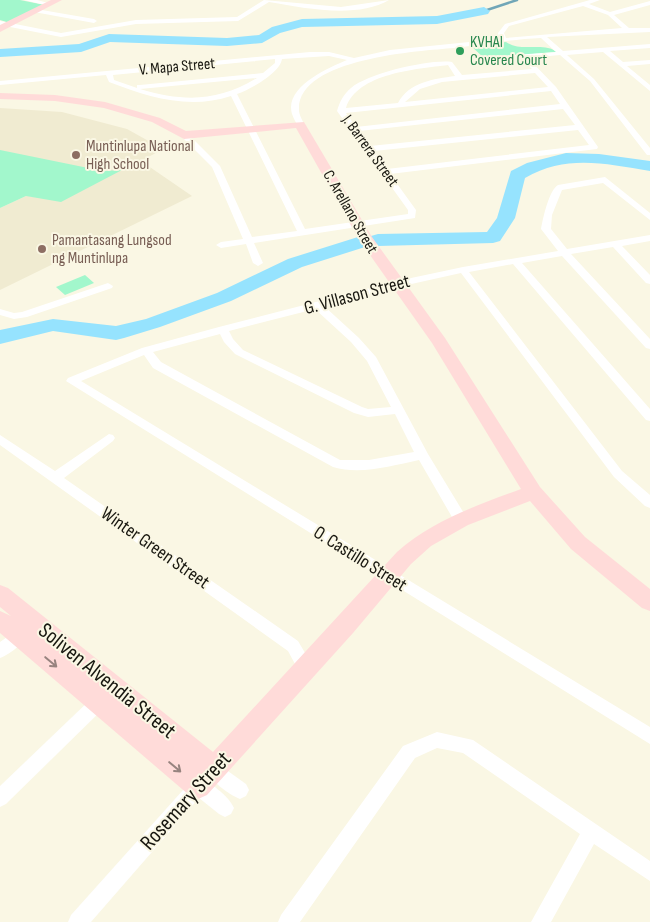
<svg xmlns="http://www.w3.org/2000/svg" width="650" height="922" font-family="'Sofia Sans Condensed',sans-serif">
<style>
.built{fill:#f0ebd1}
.green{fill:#a2f7cc}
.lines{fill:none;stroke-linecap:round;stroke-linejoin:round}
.stream{stroke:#70a6b7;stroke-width:2.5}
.river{fill:#96e3fe;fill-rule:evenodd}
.street{fill:#fff;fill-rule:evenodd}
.secondary{fill:#ffdbd9;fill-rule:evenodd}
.oneway{stroke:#97837f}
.leisure-dot{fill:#2e9e5b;stroke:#faf7e4;stroke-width:2}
.education-dot{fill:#8d6e63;stroke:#faf7e4;stroke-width:2}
.labels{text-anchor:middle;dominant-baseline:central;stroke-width:4;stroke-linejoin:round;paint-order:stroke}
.far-leisure-label{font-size:16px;fill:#27864d;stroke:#faf7e4;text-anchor:start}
.far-street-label{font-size:16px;fill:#181710;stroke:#faf7e4}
.far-education-label{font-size:16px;fill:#785e54;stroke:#faf7e4;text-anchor:start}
.street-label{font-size:19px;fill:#181710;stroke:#faf7e4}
.near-street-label{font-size:22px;fill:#181710;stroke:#faf7e4}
</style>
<rect width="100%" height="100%" fill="#faf7e4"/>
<polygon class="built" points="0,108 62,112 127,129 163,149 141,161 192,196 0,290 0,208 26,196 0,190"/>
<g class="green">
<polygon points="0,0 20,0 45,5 10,23 0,20"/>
<path d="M506,42C522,53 543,41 557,52L484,58L470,45Z"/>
<polygon points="0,150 103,171 122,170 61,202 26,196 0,208"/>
<polygon points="85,275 94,283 65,295 56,287"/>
</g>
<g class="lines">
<polyline class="stream" points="484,11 517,0"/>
<g class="river">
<polygon points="484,7 490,11 488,14 437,24 302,27 280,33 262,43 227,46 110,42 81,52 0,57 0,49 79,44 109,34 227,38 259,35 272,27 302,19 437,16"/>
<path d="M566,153L599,154L650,161V171C605,164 567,154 525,178L515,218L500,241L493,243L378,246L371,244L369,240L371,236L378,234L487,232L497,218L511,171L527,163Z"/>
<polygon points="358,237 365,239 367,243 365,247 302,267 231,301 160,327 124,338 116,340 53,331 0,344 0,330 53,319 116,326 146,319 217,293 288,259"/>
</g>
<g class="street">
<polygon points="24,0 37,0 52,4 49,6"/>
<path d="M264,0L341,7L389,0C357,19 304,8 269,2L238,21L136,24L61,37L0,25V21L61,33L136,20L237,17Z"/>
<path d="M590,0H600L589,4L610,12L650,1V5L614,15L629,28H650V32L547,37L563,51L650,44V48L610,51L623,62L650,60V64L627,66L650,85V91L603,52L567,55L594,79L650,148V155H647L590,81L560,55L528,58L556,87L598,147L597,149L390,174L416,210L415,218L254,243L263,263L258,266L253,263L246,244L221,248L216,245L221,242L243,239L212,167L180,135L187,133L220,166L252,237L297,231L231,96C189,110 148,97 109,82L106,75L0,85V81L310,52H329L354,58L390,50L499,39L498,33L505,24ZM583,6L608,15L622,28L506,38L504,33L509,26ZM541,38L556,52L487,57L484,59L487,61L521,58L532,69L462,75L452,62C430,59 369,73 351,88C343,95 340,101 337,111L408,210V214L305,229L237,94C251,89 280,73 282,59L329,56L347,60C328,68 284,87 292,114C294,119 296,124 300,126L304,124C302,119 299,115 299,110C297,58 420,51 454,48C483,45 512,39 541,38ZM275,59V63L263,73L140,85H137V88L114,80L113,75ZM448,65L455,76C434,79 409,82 398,103L346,108C357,73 417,69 448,65ZM535,73L548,87L405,102L420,89L442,82ZM257,78C217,102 184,102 140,89ZM551,91L560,104L356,127L346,113ZM563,109L575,125L370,146L359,131ZM578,130L589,145L387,169L374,151Z"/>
<polygon points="36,9 94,19 97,21 94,23 34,12"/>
<path d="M605,177L650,213V220L603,183L562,190L552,215L551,229L567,249L650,235V241L622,246L650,275V284L646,283L613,247L571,254L650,339V349L646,348L562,256L522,263L650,409V421L646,420L513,264L469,272L622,471L650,495V508L645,506L614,477L461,273L398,287L324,306L359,338L376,357L428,454L468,520L466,524H456L419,460C391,466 360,475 333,467L153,368L144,355L81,381L650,727V744L66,381L68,378L142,348L219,327L397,281L463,267L558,251L541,229C543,218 549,190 558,185ZM315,309L351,342L367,361L391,407L368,409L362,407L243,350L233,339L229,331ZM220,334L224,342L235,354L354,413L368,417L395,414L414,452L369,460H340L161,362L153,352Z"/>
<polygon points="108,283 113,286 112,288 27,317 14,319 0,315 0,309 14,313 22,312"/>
<polygon points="109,434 113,435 115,438 113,441 64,478 298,641 311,663 306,676 301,678 296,676 293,671 295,664 288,651 0,445 0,435 55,471"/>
<path d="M23,626L28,627L30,632C26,642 10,654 0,658V642Z"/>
<polygon points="99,695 105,697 107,702 105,707 6,804 0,807 0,786 93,697"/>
<polygon points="437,732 473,740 650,861 650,881 594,844 551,922 531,922 580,834 463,753 437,748 415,758 300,922 278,922 281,915 403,746"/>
<path d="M214,761L246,784L249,790L246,796L240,799C228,794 210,781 206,769L208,763Z"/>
<path d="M198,777C210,782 229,796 234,808L231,814L225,817L219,814L199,798L91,922H68L71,915L192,780Z"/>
</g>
<g class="secondary">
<polygon points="51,0 62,0 0,32 0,25"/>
<path d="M0,93L55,95L105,102L160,118L186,131L304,122L372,237L445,338L540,487L585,537L650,589V611L642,608L571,549L530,501L468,525L431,546L411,564L353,633L207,795L198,799L189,795L0,633V611L11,616L0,607V585L8,588L213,752L397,552C433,520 476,506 521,489L432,343L358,238L296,128L184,139L152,122L104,108L55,101L0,99Z"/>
</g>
</g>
<defs><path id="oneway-shaft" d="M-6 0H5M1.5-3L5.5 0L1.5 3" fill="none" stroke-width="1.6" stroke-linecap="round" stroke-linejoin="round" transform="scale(1.25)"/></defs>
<g class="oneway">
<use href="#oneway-shaft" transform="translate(51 662) rotate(40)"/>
<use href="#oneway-shaft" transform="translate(175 767) rotate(40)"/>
</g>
<circle class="leisure-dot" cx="460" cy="51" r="5"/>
<g class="education-dot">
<circle cx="76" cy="155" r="5"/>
<circle cx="42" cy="249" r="5"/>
</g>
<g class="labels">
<g class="far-leisure-label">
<text x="470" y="42">KVHAI<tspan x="470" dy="18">Covered Court</tspan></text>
</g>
<g class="far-street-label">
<text transform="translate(177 67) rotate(-5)">V. Mapa Street</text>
<text transform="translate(370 151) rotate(54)">J. Barrera Street</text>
<text transform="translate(350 212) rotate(60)">C. Arellano Street</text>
</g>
<g class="far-education-label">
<text x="86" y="146">Muntinlupa National<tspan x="86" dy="18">High School</tspan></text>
<text x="52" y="240">Pamantasang Lungsod<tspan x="52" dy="18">ng Muntinlupa</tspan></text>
</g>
<g class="street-label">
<text transform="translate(357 295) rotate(-15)">G. Villason Street</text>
<text transform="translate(155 548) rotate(35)">Winter Green Street</text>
<text transform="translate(360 559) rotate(32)">O. Castillo Street</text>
</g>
<g class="near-street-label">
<text transform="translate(107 681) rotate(39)">Soliven Alvendia Street</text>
<text transform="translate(186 801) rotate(-48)">Rosemary Street</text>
</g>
</g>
</svg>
